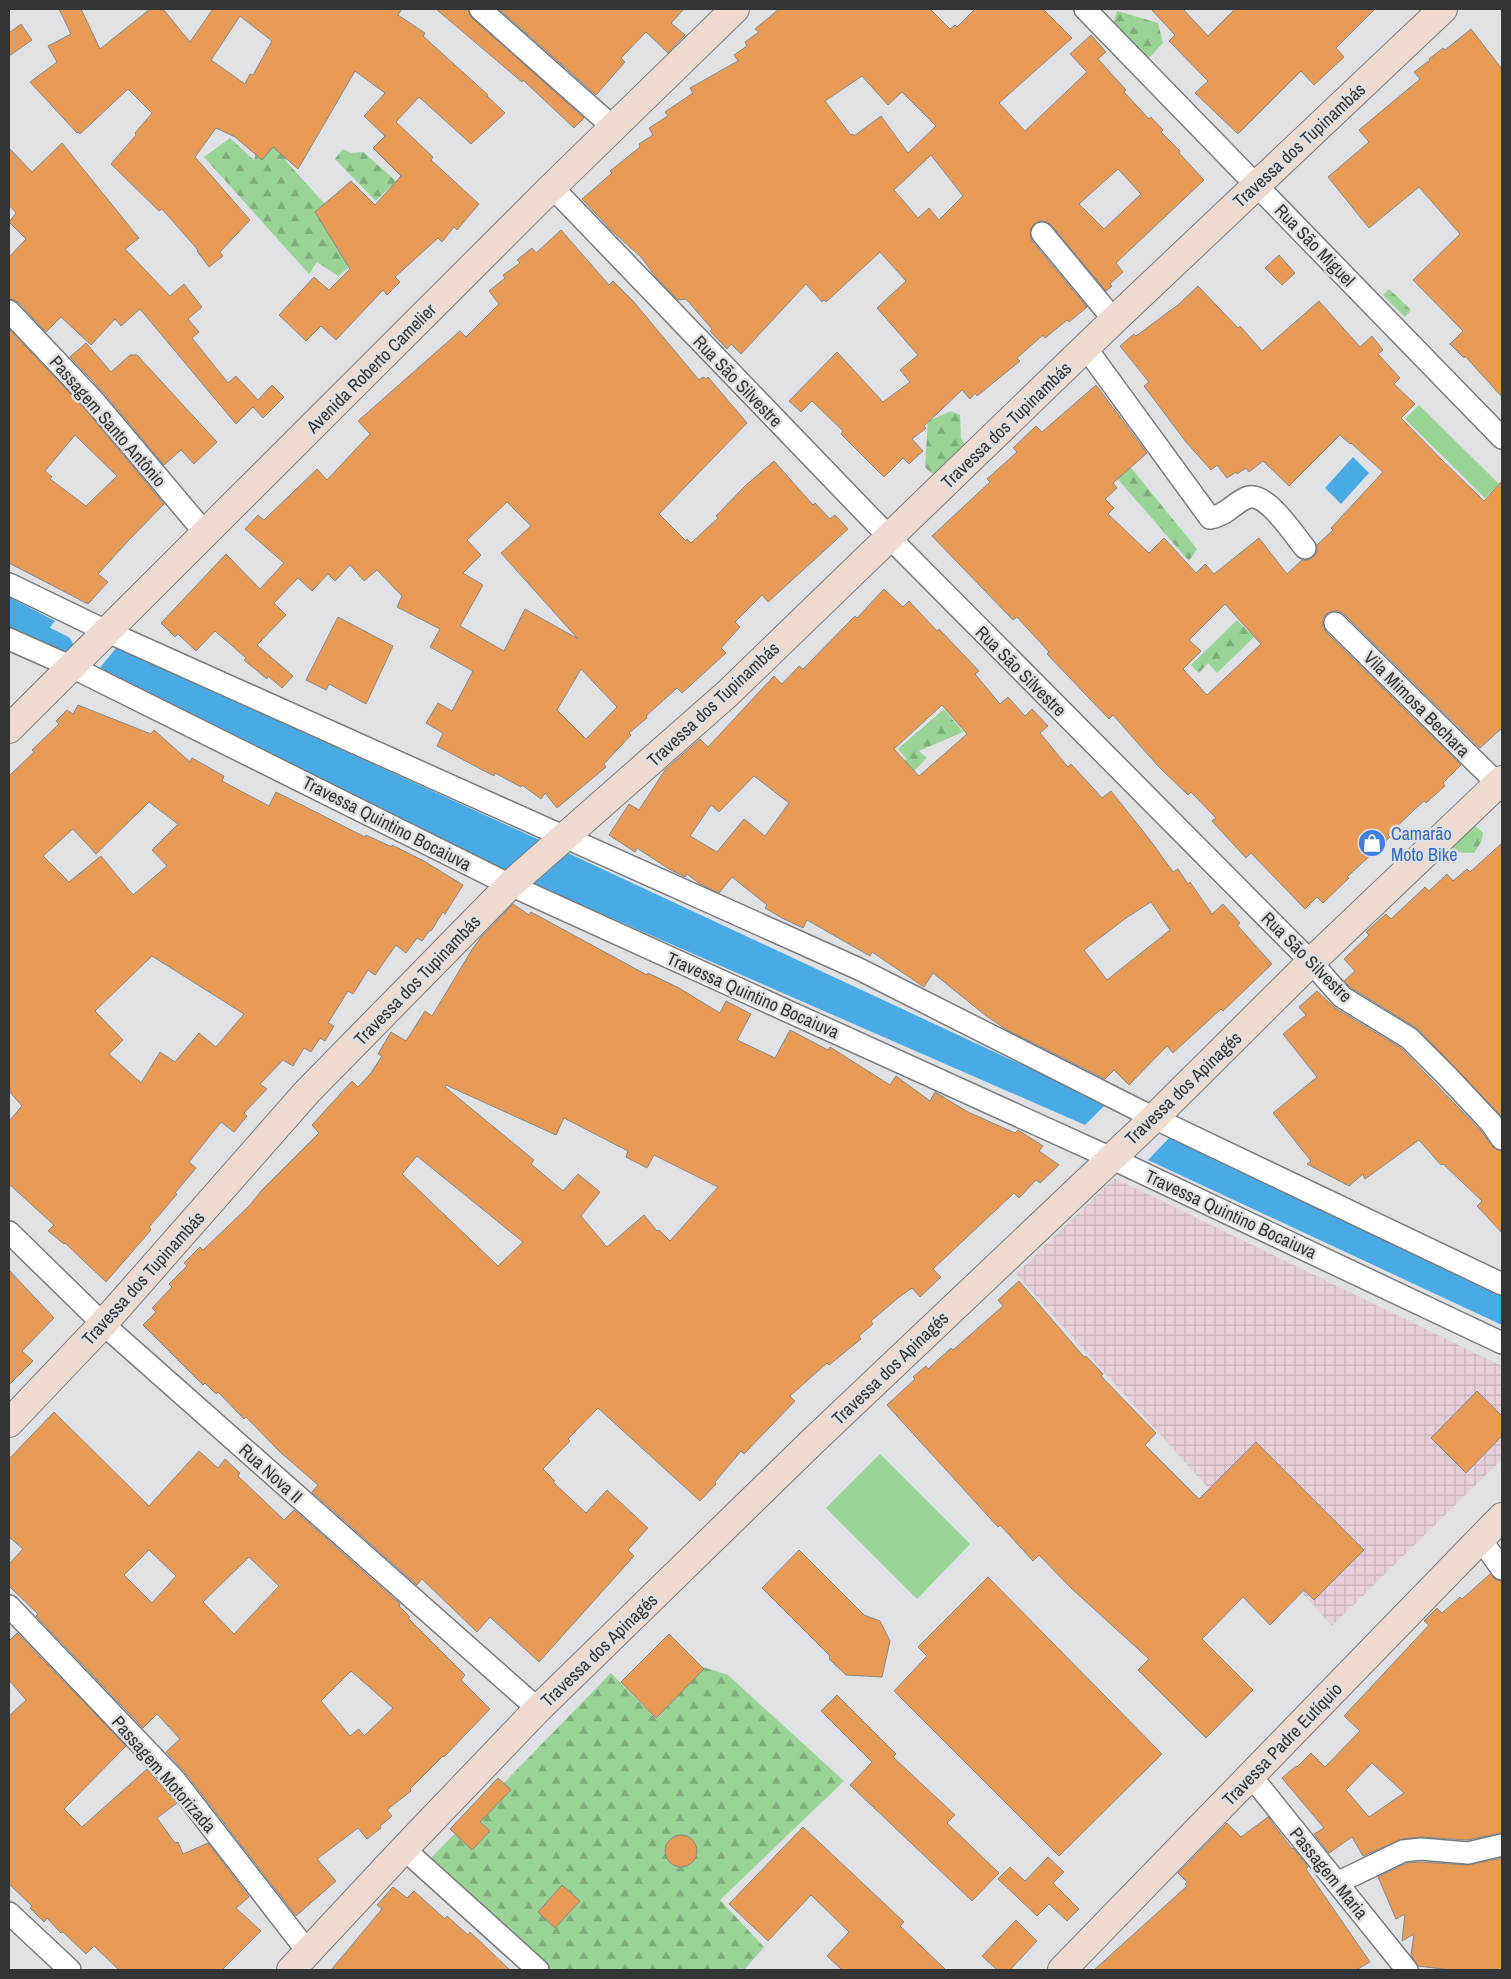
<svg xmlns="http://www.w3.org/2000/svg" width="1511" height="1979" font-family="'Archivo Narrow',sans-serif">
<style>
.industrial{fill:url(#industrial-grid)}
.grass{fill:#99d395}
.forest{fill:url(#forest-firs)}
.water{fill:#4aaae6}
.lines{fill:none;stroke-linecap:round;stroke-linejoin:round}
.canal{stroke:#4aaae6;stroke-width:22}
.building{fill:#e89a57;stroke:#8a8886;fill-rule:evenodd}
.street-casing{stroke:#797c7e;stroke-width:24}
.secondary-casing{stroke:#797c7e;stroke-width:30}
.street{stroke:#fff;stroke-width:21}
.secondary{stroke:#eedace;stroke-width:28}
.labels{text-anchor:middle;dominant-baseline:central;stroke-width:5;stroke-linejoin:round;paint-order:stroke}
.street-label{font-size:18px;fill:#333435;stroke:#dfe1e4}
.shop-label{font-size:18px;fill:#366cbe;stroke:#dfe1e4;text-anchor:start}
</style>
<defs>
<pattern id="industrial-grid" width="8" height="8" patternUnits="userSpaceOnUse" patternTransform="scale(1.25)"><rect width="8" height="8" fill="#e7d0db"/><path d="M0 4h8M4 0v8" fill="none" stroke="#c7b3bd"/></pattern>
<pattern id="forest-firs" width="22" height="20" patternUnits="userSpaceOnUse" patternTransform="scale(1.25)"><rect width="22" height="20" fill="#99d395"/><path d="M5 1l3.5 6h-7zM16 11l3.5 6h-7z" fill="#7dac7a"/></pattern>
</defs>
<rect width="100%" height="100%" fill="#dfe1e4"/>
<polygon class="industrial" points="1114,1178 1502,1366 1502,1459 1332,1626 1016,1274"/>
<g class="grass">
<polygon points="1419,405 1499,484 1485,498 1405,419"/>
<polygon points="880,1454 970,1544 917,1599 826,1508"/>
</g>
<g class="forest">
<polygon points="1117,11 1158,23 1163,43 1149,58 1113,24"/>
<polygon points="261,136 299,149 285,160 350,232 336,249 355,262 338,276 317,262 309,274 204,157 230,138 254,160"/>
<polygon points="343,149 351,153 363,152 396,181 376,201 335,159"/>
<polygon points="1389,289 1411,310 1405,317 1383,295"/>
<polygon points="951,411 960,415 961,438 967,449 937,478 925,467 928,421"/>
<polygon points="1063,416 1119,453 1197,549 1189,561"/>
<polygon points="1237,620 1254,637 1217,673 1208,663 1199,673 1191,665"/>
<polygon points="944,709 963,732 919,751 927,758 914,771 894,771 907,759 898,749"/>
<polygon points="1471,822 1483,833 1481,842 1474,853 1452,852 1447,840"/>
<polygon points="703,1667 728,1675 844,1781 720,1900 764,1947 744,1970 550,1970 426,1863 611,1673 656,1719"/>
</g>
<g class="water">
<polygon points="1353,457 1369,473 1341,504 1325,488"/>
<polygon points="9,597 55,621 37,644 9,630"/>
<polygon points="117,647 568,853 1106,1104 1085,1125 531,883 98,670"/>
<polygon points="1172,1135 1502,1293 1502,1325 1148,1160"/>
</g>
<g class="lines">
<polyline class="canal" points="9,619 62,646"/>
</g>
<g class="building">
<path d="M59,9H81L100,49L150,9H163L190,42L213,9H402L398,15L425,33L423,36L488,95L487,96L505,113L471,144L419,97L396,122L433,157L431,160L479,204L457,230L454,227L442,242L438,238L395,277L400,282L387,295L383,290L336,340L321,326L306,341L279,315L314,277L329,290L350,269L315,212L351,181L375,205L401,176L373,148L385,136L364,116L385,93L355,71L298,169L273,147L262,160L235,137L216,128L195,157L250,220L220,252L223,256L209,267L197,251L198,250L162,209L159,211L111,164L136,135L135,133L152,113L128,89L80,134L78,132L77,133L30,82L57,62L48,46L71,34ZM240,16L272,41L253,75L250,74L245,84L211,60Z"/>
<polygon points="436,9 468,9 472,18 584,118 574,128 523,80 522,82"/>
<polygon points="499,9 684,9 671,23 685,35 668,53 646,32 621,58 625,62 596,95"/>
<path d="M779,9H930L950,29L955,25L957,27L975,9H1043L1072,38L999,103L1025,131L1087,72L1070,54L1091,35L1106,52L1098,59L1126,90L1124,92L1149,119L1151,117L1163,130L1161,132L1180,151L1179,153L1204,180L1116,263L1123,272L1110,284L1112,286L1106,291L1051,225L1047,222L1040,221L1034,224L1031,228L1030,235L1032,241L1087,307L1069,322L1067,320L1045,338L1043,335L1017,358L1020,361L977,396L975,393L970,399L962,390L924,426L926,428L912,439L923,451L909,464L903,458L884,477L841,434L843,431L812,401L801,412L789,401L837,352L883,402L910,382L900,370L918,355L877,308L906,281L880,252L826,302L824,300L822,302L806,284L741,354L731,344L727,349L710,331L712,329L686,299L678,300L655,276L641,257L612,231L582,199L612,173L610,171L640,147L639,144L653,135L649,128L668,116L665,112L693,93L690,88L738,61L734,55L747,46L745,42L759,32L755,29ZM862,76L888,105L902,92L936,126L908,153L881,116L854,136L853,134L851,135L825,101ZM931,155L963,196L939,220L929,208L918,218L894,190ZM1118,169L1141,194L1104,229L1079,204Z"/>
<polygon points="1151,9 1183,9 1208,36 1235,9 1375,9 1336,48 1344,57 1314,85 1301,71 1238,134 1195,93 1208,81 1169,41 1175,35"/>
<polygon points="21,24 32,40 9,56 9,33"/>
<polygon points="1471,29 1502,69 1502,397 1465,356 1464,358 1450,344 1463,331 1413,280 1460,234 1419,187 1369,228 1328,177 1369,142 1359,130 1420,79 1414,72 1430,60 1429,59 1443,48 1445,50"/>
<polygon points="62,143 139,238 125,249 170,296 184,284 202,307 188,319 199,332 192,338 228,383 236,376 258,400 272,385 284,397 263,418 253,407 236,424 140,309 121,326 115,319 91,345 61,317 46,332 18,302 9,299 9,257 26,239 9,222 16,213 9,205 9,148 32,172"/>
<path d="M561,230L609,285L613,281L633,301L699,380L703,377L706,379L708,377L747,423L659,514L686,541L687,539L691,543L718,518L716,516L746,485L774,461L813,505L815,503L830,519L835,515L848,529L768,602L762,595L735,622L740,627L721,648L726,653L682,693L677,688L646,716L647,718L629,733L631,735L604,764L606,767L557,808L545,793L541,799L522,785L521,787L495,773L494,776L437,746L443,733L426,723L438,703L452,711L473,671L430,647L440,629L397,607L402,596L377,570L364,581L350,565L335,581L328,574L312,591L298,578L274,603L286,615L257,645L293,676L282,688L268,676L267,679L244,660L246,658L215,631L196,651L178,634L175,637L161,623L226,554L260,589L284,563L245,529L258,515L264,520L317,469L327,480L370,434L358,421L460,331L466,337L499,304L489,291L505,278L503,275L520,263L517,260L532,248L536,253ZM507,502L531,526L501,553L578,639L525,609L504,651L460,626L483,585L463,573L481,555L467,540ZM581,669L617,707L586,739L557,710Z"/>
<polygon points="1279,255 1295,273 1282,285 1265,268"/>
<path d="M1198,286L1238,328L1240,326L1262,351L1319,301L1360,347L1372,336L1383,350L1378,354L1400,378L1394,384L1415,404L1401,418L1442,460L1484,501L1502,481V728L1480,748L1344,614L1339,611H1332L1326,614L1323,619V626L1326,632L1461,765L1443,783L1445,786L1426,803L1424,801L1414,810L1388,835L1390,837L1347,877L1349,878L1323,903L1317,897L1305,909L1251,853L1246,858L1212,821L1216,818L1191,792L1188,795L1158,766L1113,715L1109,719L1047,654L1049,652L1017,617L1013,620L932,536L990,482L987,479L1017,452L1013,448L1036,426L1042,432L1096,385L1147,453L1113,483L1117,488L1105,499L1114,508L1108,514L1149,553L1164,538L1196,573L1205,564L1214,574L1259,538L1287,574L1302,560H1307L1313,557L1317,552V545L1333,530L1331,528L1383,472L1351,443L1350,444L1340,435L1289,486L1263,461L1249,472L1246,468L1237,474L1236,472L1227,478L1217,465L1211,470L1186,442L1144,386L1149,382L1120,346L1134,334L1136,336L1179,304ZM1225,604L1261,644L1207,695L1183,669L1201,651L1189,640Z"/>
<path d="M9,329L85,409L164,504L129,540L98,574L108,582L88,604L9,563ZM75,435L117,476L86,506L50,479L52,477L45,471Z"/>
<polygon points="86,343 111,372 130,355 137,355 217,442 194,464 181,450 164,465 104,393 70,357"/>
<path d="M884,589L903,607L909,601L937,631L939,629L979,671L975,674L1000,704L1008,697L1025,716L1032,709L1048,726L1040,733L1068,767L1071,764L1102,798L1111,791L1150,840L1173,872L1178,869L1188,884L1190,882L1212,914L1223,904L1240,923L1237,925L1272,964L1223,1011L1221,1009L1173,1053L1167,1046L1129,1085L1114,1070L1105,1079L1007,1030L985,1015L933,973L924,987L872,952L870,956L807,920L803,928L782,918L765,908L767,905L732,877L719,893L700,884L687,874L685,877L669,869L637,848L635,852L609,835L629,804L639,810L665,770L700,739L708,747L774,676L782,684L799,666L803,669L855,616L857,618ZM942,705L967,734L919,776L894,749ZM754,776L789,803L765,836L744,819L717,852L690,836L711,805L719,812ZM1151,902L1170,930L1107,980L1084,950L1126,918Z"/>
<polygon points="338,617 393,646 366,704 329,684 326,690 306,680"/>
<path d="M78,705L151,734L154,730L190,762L192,758L224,776L222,781L269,806L276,792L365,837L366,835L392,847V845L424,861L463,885L445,914L443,912L431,931L430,930L422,941L417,938L406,953L396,945L375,975L368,970L353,994L348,991L328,1023L334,1026L325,1041L320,1038L311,1052L304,1048L293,1066L283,1060L260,1084L267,1089L244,1113L247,1116L234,1132L221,1122L189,1162L196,1168L175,1193L177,1194L149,1227L151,1230L106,1282L65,1243L64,1244L48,1231L54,1225L9,1184V1121L22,1106L9,1091V776L34,752L32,750L59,724L56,721L67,710L73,714ZM149,802L178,824L152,850L167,866L133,895L101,856L69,882L43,856L73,829L96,854ZM152,956L244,1014L216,1047L199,1033L175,1062L160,1052L141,1083L109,1054L123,1040L95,1011Z"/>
<polygon points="1502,843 1502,1117 1418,1029 1350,987 1344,981 1355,971 1344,959 1369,935 1366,932 1386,914 1391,919 1425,887 1429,891 1447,874 1453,881 1467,869 1470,872"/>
<path d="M513,904L529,915L531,912L647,975L648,973L679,988L720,1013L726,1001L751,1014L737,1040L775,1058L790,1030L828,1050L830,1047L890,1085L896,1076L930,1101L935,1092L968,1112L1015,1133L1018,1130L1043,1146L1039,1151L1059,1165L1040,1183L1036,1180L1019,1198L1014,1193L933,1269L941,1277L920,1297L912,1288L898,1298L871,1321L873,1324L859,1336L861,1339L829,1365L827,1363L790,1396L795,1401L744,1454L741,1451L715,1482L716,1484L700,1501L598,1408L568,1439L570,1441L543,1469L555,1481L553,1482L586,1513L607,1490L648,1528L628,1550L634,1556L539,1662L490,1617L477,1632L422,1579L417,1585L312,1492L318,1485L280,1452L246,1417L244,1419L218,1392L216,1394L205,1383L203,1385L143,1325L156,1312L152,1308L172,1287L169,1284L187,1266L184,1263L200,1247L203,1250L249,1206L262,1190L319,1133L312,1125L352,1081L358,1087L371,1073L382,1056L378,1054L391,1032L406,1041L425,1011L432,1016L473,948L482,936ZM446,1085L556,1135L564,1118L628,1151L626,1157L647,1168L654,1155L718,1187L670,1241L659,1230L657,1231L644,1215L607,1247L581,1216L600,1192L578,1174L563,1191L531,1164L534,1160L445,1087ZM417,1156L523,1242L498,1266L402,1174Z"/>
<polygon points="1317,991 1335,1008 1401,1048 1481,1131 1492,1146 1497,1150 1502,1151 1502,1233 1477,1206 1482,1201 1443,1164 1441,1165 1419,1140 1365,1179 1363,1174 1349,1186 1307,1164 1311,1161 1273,1113 1317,1077 1283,1034 1306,1015 1299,1007"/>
<polygon points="9,1270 54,1318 22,1351 33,1361 9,1385"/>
<polygon points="1019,1281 1084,1357 1086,1356 1103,1374 1101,1376 1156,1433 1145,1445 1199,1499 1256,1442 1364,1550 1314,1600 1304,1590 1270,1625 1243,1597 1202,1639 1253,1690 1206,1738 1138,1670 1149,1659 1071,1588 1039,1555 1033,1561 1000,1525 998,1527 887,1405 915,1379 913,1377 926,1366 928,1369 951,1348 953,1350 1003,1306 998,1300"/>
<polygon points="1477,1391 1502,1416 1502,1436 1466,1473 1431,1438"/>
<path d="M54,1412L149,1506L199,1451L218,1468L225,1459L240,1473L238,1476L284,1520L294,1510L400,1604L399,1606L410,1617L408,1618L465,1675L461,1680L490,1709L444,1757L443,1756L410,1789L411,1791L387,1810L392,1816L380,1826L381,1828L367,1839L358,1828L317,1859L336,1881L296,1916L184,1771L166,1752L180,1739L157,1714L143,1728L36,1616L38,1614L9,1586V1564L23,1549L9,1537V1459ZM149,1550L176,1576L152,1603L124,1575ZM249,1557L279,1586L234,1634L203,1602ZM351,1671L393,1708L364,1736L359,1729L350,1736L321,1701Z"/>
<polygon points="799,1550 864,1615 880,1621 890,1641 882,1677 846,1675 830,1660 829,1655 762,1588"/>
<path d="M1490,1574L1496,1580L1502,1581V1833L1467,1840L1422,1837L1402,1839L1363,1856L1352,1837L1329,1853L1314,1834L1324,1828L1282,1778L1296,1766L1297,1767L1311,1753L1325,1767L1360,1731L1344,1716L1429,1625L1424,1621L1437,1608L1442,1613L1460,1597L1462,1599ZM1372,1763L1404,1793L1369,1817L1346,1790Z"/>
<polygon points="988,1577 1162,1754 1059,1856 894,1691 927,1656 918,1647"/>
<polygon points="17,1633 126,1746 64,1809 82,1827 147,1769 177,1803 157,1818 175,1843 178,1842 183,1854 208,1843 249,1897 236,1908 261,1931 222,1970 119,1970 94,1946 86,1954 63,1932 61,1933 47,1918 44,1922 30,1908 32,1906 9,1884 9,1716 26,1700 9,1680 9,1641"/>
<polygon points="669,1634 704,1669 656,1718 621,1682"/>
<polygon points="837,1695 896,1754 893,1757 955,1815 947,1823 999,1873 972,1901 850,1785 872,1762 821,1711"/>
<polygon points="498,1778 511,1790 480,1822 490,1831 472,1850 450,1829"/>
<polygon points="1268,1817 1292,1849 1293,1848 1308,1867 1306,1869 1370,1962 1356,1970 1094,1970 1187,1886 1185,1884 1187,1882 1178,1873 1227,1823 1241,1837"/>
<polygon points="803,1827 904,1922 900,1926 946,1970 842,1970 827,1956 849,1932 811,1895 768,1941 729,1904"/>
<circle cx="681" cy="1851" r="16"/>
<polygon points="1048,1857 1064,1872 1053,1883 1079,1909 1067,1921 1049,1904 1037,1916 998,1879 1010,1867 1025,1881"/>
<polygon points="1502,1858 1502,1970 1451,1970 1418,1966 1411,1955 1414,1934 1402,1941 1405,1914 1396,1919 1378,1877 1407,1863 1421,1862 1467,1865"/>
<polygon points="562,1885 580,1901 555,1928 538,1912"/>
<polygon points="393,1887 407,1898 414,1891 445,1919 447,1916 468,1935 470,1932 510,1970 331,1970 382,1909 377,1905"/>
<polygon points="1016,1920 1037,1941 1010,1970 997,1970 982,1956"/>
</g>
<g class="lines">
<defs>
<g id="street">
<polyline points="480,9 614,128"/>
<polyline points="1085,9 1502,438"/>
<polyline points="552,187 889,537 1311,962 1342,997 1409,1038 1448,1077 1491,1123 1502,1139"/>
<polyline points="1042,233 1114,320"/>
<polyline points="9,311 94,401 205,533"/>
<path d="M1086,348L1210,518C1225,516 1233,504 1246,498C1265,489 1294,535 1305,548"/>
<polyline points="9,584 108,632 859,969 1154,1118 1502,1284"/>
<polyline points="1335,623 1498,784"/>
<polyline points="9,639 72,667 510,885 1111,1158 1502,1343"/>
<polyline points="9,1232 103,1324 538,1709"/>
<polyline points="1481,1540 1502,1569"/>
<polyline points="9,1606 174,1779 308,1952"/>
<polyline points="1251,1776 1407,1970"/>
<polyline points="404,1849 538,1970"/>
<polyline points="1337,1883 1403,1851 1421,1849 1468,1853 1502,1845"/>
<polyline points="9,1913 70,1970"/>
</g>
<g id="secondary">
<polyline points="9,729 552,187 735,9"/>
<polyline points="9,1423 103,1324 307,1092 510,885 727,694 1114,320 1443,9"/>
<polyline points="291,1970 404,1849 538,1709 812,1442 1154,1118 1311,962 1502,780"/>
<polyline points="1062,1970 1502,1517"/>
</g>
</defs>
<use href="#street" class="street-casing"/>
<use href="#secondary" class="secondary-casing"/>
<use href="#street" class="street"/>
<use href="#secondary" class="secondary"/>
</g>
<defs>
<symbol id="shop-disc" viewBox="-11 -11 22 22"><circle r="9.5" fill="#3f7fe0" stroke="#dfe1e4"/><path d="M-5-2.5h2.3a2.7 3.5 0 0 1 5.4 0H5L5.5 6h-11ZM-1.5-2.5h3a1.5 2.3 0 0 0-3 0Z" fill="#fff"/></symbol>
</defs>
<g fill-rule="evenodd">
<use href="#shop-disc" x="1356" y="827" width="32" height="32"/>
</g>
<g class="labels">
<g class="street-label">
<text transform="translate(1299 145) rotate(-43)">Travessa dos Tupinambás</text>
<text transform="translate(1315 245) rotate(46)">Rua São Miguel</text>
<text transform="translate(371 368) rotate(-45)">Avenida Roberto Camelier</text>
<text transform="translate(738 381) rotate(46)">Rua São Silvestre</text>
<text transform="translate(108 421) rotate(49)">Passagem Santo Antônio</text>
<text transform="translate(1006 425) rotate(-44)">Travessa dos Tupinambás</text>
<text transform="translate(1021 671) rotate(45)">Rua São Silvestre</text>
<text transform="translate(713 704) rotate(-43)">Travessa dos Tupinambás</text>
<text transform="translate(1417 704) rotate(45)">Vila Mimosa Bechara</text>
<text transform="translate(387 823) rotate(27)">Travessa Quintino Bocaiuva</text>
<text transform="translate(1307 957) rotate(45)">Rua São Silvestre</text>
<text transform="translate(417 980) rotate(-46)">Travessa dos Tupinambás</text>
<text transform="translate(753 995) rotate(24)">Travessa Quintino Bocaiuva</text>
<text transform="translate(1183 1088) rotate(-44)">Travessa dos Apinagés</text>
<text transform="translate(1231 1214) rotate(25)">Travessa Quintino Bocaiuva</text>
<text transform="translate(143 1278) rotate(-48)">Travessa dos Tupinambás</text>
<text transform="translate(890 1368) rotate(-44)">Travessa dos Apinagés</text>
<text transform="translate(271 1473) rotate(42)">Rua Nova II</text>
<text transform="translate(599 1650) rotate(-44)">Travessa dos Apinagés</text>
<text transform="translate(1282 1744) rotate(-46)">Travessa Padre Eutíquio</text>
<text transform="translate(164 1774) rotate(49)">Passagem Motorizada</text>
<text transform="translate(1329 1873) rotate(51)">Passagem Maria</text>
</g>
<g class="shop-label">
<text x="1391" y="833">Camarão<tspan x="1391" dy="21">Moto Bike</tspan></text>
</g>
</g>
<rect width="1511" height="1979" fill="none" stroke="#333435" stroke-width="20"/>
</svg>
